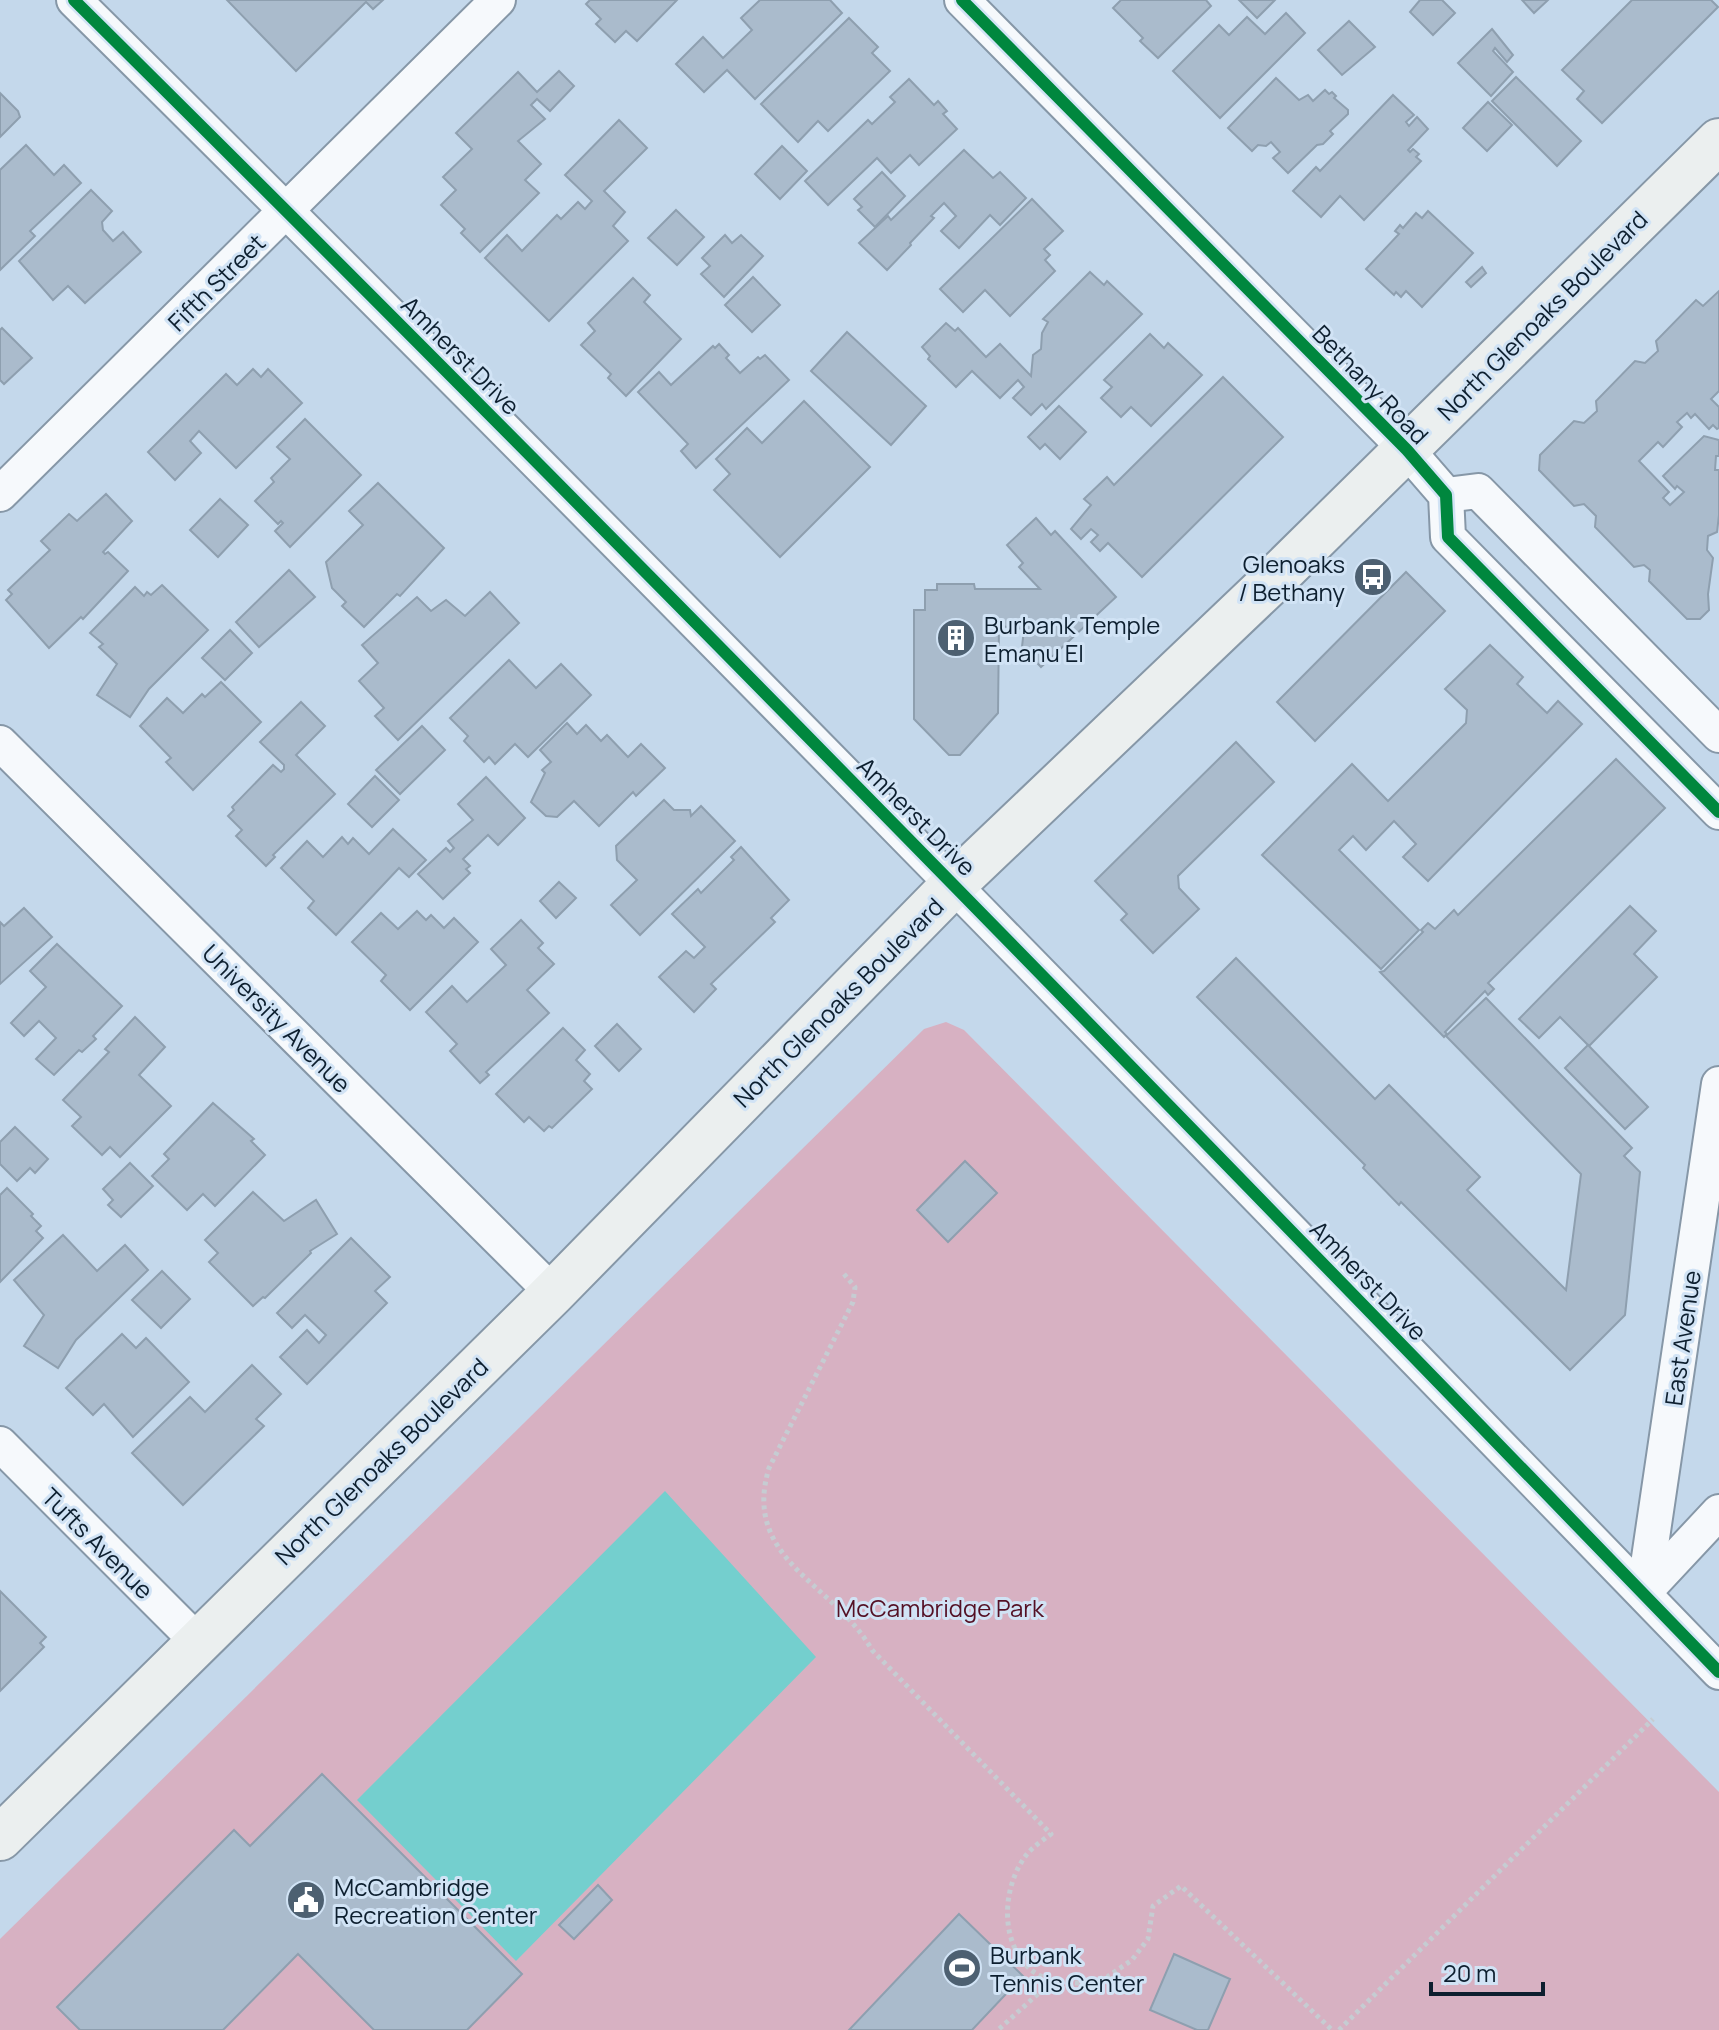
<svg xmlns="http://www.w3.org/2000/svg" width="1719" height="2030" font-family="Manrope,sans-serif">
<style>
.green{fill:#d7b1c2}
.water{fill:#74cfce}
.building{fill:#abc;stroke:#8e9faf;stroke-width:2}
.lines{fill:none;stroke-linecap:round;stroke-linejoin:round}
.minor-casing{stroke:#8697a7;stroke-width:38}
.secondary-casing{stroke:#8697a7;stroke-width:48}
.path{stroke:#c6ccd2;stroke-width:5;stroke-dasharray:4 4;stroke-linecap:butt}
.minor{stroke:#f6f9fc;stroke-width:34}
.secondary{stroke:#ebefef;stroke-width:44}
.cycleway-casing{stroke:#d1e3f5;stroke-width:17}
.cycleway{stroke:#00873e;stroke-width:12}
.labels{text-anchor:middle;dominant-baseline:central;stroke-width:6;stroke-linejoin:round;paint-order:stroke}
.street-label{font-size:24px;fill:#0d1f2f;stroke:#d1e3f5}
.poi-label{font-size:24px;fill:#0d1f2f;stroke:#d1e3f5;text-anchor:start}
.park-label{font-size:24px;fill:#541024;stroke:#d1e3f5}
</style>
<rect width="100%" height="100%" fill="#c4d8eb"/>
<polygon class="green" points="946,1022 964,1030 1719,1792 1719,2030 0,2030 0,1939 924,1029"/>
<polygon class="water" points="665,1491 816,1657 516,1961 357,1800"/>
<g class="building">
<polygon points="227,0 383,0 373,9 366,2 296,71"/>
<polygon points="590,0 677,0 637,41 626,31 615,42 596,24 601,19 586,4"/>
<polygon points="760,0 830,0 842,13 755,99 727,70 704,92 676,64 703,37 723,58 752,30 741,18"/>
<polygon points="1121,0 1206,0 1211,6 1158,58 1140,41 1143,38 1113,8"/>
<polygon points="1239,0 1275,0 1257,18"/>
<polygon points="1442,0 1455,13 1433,35 1410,12 1420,0"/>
<polygon points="1522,0 1548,0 1534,13"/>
<polygon points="1632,0 1711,0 1718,7 1602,123 1577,99 1584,91 1562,70"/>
<polygon points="1286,13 1305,33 1220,118 1173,71 1219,25 1229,35 1247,17 1265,34"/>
<polygon points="849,18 878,47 872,53 890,71 828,131 818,121 798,142 761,104"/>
<polygon points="1349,21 1375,47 1342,75 1318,50"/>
<polygon points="1492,29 1513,55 1507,62 1495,48 1493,51 1513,72 1491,96 1458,63"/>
<polygon points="559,71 574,86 550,111 537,99 531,105 545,119 518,141 541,164 525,180 539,193 480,252 461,233 465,229 441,205 456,190 443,177 472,149 456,133 518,72 537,92"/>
<polygon points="1516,77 1581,141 1557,166 1492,101"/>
<polygon points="1276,78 1299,100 1308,95 1313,101 1325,90 1329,94 1332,92 1336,96 1334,98 1348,110 1348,114 1330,131 1333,134 1323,144 1317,145 1288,173 1273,158 1280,152 1271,142 1266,146 1258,145 1252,151 1228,128"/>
<polygon points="909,79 934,105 938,101 947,111 943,114 957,129 919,165 910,155 891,173 877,158 828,205 805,181 868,120 872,124 895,102 890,97"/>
<polygon points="0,93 18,111 20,117 0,137"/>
<polygon points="1393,95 1414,115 1406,122 1409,126 1417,117 1428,129 1408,150 1410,152 1413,149 1419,154 1416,157 1421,161 1364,220 1340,196 1321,217 1293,191 1316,167 1320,171"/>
<polygon points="1488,102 1512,125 1487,151 1463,128"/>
<polygon points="619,120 647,148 604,191 625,212 613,226 628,241 549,321 485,258 507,235 522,251 557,215 561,219 578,202 585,209 592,201 565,175"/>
<polygon points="26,145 54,175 64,165 81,183 30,231 35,236 0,270 0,170"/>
<polygon points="782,146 807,171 780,199 755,174"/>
<polygon points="964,150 993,178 1000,172 1026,198 1000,225 990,215 959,248 941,231 956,216 944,203 931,216 934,218 910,243 911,245 887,270 859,243 888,216 891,220"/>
<polygon points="882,172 905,196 875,227 858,210 862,207 854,199"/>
<polygon points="91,190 112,211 102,222 103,230 113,241 123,232 141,252 85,303 68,286 53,300 19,261"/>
<polygon points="1032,199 1063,231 1044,249 1050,255 1045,260 1055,271 1010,316 985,290 963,312 940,289"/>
<polygon points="676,210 704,237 677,265 648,238"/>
<polygon points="1428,211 1473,253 1422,307 1406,291 1401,297 1396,292 1394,295 1366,269 1399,234 1395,231 1400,225 1403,228 1416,213 1422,218"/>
<polygon points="725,235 732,243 741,235 763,256 724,297 701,274 710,266 702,258"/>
<polygon points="1482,267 1486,273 1471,287 1466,282"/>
<polygon points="1090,272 1104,285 1107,281 1142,314 1046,409 1042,404 1031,415 1013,398 1024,387 1018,380 1000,398 972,371 956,387 928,359 930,356 922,347 946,323 955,331 958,328 986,357 1000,344 1031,376 1033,355 1041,349 1042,333 1048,322 1043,319"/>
<polygon points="753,277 780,305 752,332 725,305"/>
<polygon points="633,278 650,295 644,302 681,339 626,396 608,378 611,374 581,345 595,331 588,323"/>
<polygon points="1719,291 1719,391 1711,399 1719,407 1719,428 1717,429 1713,425 1709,429 1695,414 1691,418 1687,413 1677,422 1682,427 1663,447 1658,442 1639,461 1669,492 1663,498 1670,505 1684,492 1677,486 1675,489 1663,476 1704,436 1719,440 1719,456 1716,456 1715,470 1719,470 1719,515 1717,532 1708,536 1707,550 1713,558 1708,594 1709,610 1700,619 1687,619 1649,581 1650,570 1644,565 1634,567 1595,527 1596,516 1584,504 1574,506 1539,470 1540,455 1574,421 1584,423 1597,411 1596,401 1635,361 1645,363 1658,351 1656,341 1696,300 1703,306"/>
<polygon points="2,328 32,358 4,384 0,380 0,330"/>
<polygon points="847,332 926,406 891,445 811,371"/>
<polygon points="1150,334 1164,348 1168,343 1202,375 1151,426 1131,407 1121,417 1101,398 1112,387 1104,380"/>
<polygon points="719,344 729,355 726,358 740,373 758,357 760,359 765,355 789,380 696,468 681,451 688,444 638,392 659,372 671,385 713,346 715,348"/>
<polygon points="253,369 261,377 268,369 302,403 236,468 199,431 190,441 201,453 175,480 148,452 226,374 237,385"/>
<polygon points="1223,377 1283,437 1142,577 1108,543 1100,551 1091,542 1098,535 1091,529 1081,539 1071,529 1091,505 1084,499 1107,477 1114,485"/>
<polygon points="804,401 870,467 780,557 714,490 730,474 716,459 747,428 762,443"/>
<polygon points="1059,406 1086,432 1060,459 1045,444 1040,449 1028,437"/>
<polygon points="305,419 361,475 290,547 275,531 283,523 281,521 278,524 255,501 274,482 271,478 290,459 277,447"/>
<polygon points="378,483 444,548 400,596 397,594 364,627 342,606 346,602 332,588 326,562 363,525 349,511"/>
<polygon points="106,494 132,521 103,552 105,554 108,552 128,571 83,619 81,617 49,648 6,600 12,594 8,590 50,550 41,541 69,514 77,521"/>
<polygon points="220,499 248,525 218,557 190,530"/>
<polygon points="1036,518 1051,535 1055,531 1116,597 1041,667 1022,647 1024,629 999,626 998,713 960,755 949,755 914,719 914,610 925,610 925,590 937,590 937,584 974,584 975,589 1040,589 1019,567 1023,563 1007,545"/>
<polygon points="289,570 315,597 259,647 236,622"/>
<polygon points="1406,572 1445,611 1315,741 1277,702"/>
<polygon points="162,585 208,630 149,689 130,717 97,695 117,664 99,647 103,644 90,633 135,587 144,596 147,592 151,595"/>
<polygon points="490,592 519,623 398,740 375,716 384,708 359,681 378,663 362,645 417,597 431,611 446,600 465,616"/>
<polygon points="230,630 252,653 225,680 202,658"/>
<polygon points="1490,645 1523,677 1517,684 1547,713 1558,701 1582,724 1428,881 1403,857 1416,844 1394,821 1366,850 1353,836 1339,850 1419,930 1381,969 1262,855 1352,764 1388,801 1466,723 1467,710 1445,689"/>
<polygon points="509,660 536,688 561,664 591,695 528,757 515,744 495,764 489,757 484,762 464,741 468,736 450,718"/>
<polygon points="221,682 261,722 193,790 166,762 171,758 140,726 167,698 183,713 202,694 205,697"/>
<polygon points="301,702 325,726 296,755 335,794 273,855 275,857 266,866 236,836 242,830 228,816 234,810 232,807 273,765 281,772 284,769 284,765 260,742"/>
<polygon points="567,723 577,734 586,725 601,741 607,735 628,757 641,744 665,768 636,796 633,792 599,826 574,801 557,817 546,816 531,802 545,773 542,770 551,762 540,750"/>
<polygon points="422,726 445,750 400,794 376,770"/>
<polygon points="1236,742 1274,782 1178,876 1179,888 1199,909 1153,953 1121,920 1127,914 1095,881"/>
<polygon points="1616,759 1665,808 1488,983 1494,989 1488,995 1485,991 1445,1032 1447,1034 1444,1037 1380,972 1384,971 1423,932 1421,930 1428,923 1435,929 1454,910 1458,915"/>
<polygon points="375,776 399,800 372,827 348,804"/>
<polygon points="486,777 525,818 498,845 488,835 463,859 470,866 466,869 470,873 443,899 418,874 446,848 450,852 454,848 448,841 473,820 458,804"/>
<polygon points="664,800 674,810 690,810 691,816 701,806 735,841 640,935 611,905 637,880 617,860 616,846"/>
<polygon points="393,829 426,860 409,877 399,868 336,935 308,908 314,901 281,868 307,841 323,857 342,837 348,844 353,838 369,854"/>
<polygon points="741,847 789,900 771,918 775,922 711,984 716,989 694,1012 659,977 686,951 694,958 705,947 672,914 698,889 701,893 734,860 731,857"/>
<polygon points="559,882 576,898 556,918 540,901"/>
<polygon points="1630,906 1656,931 1634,954 1657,977 1589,1046 1560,1017 1539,1038 1519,1019"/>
<polygon points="24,908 52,937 0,984 0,922 4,926"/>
<polygon points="417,911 426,920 431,915 444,928 454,918 478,942 410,1010 381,981 386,975 352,942 381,913 398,929"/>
<polygon points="521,920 543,943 538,948 554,964 527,990 549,1013 486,1072 489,1075 480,1083 450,1051 457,1044 426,1012 452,986 467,1002 506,965 491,949"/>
<polygon points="57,944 122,1006 93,1036 96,1039 82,1052 79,1050 54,1075 36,1059 56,1038 39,1021 24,1036 11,1023 46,987 30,971"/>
<polygon points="1236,958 1375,1099 1389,1085 1480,1177 1467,1190 1566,1290 1581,1174 1446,1036 1486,998 1632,1148 1624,1156 1640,1172 1625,1315 1570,1370 1401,1202 1399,1205 1363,1168 1365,1165 1197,997"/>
<polygon points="135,1017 165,1047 139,1075 171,1106 120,1157 110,1147 102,1155 72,1126 81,1117 63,1100 109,1052 105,1049"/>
<polygon points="617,1024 641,1049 619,1071 595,1046"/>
<polygon points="563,1028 585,1050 576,1060 590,1074 584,1081 592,1089 552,1128 549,1126 544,1131 529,1117 524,1122 496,1094"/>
<polygon points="1588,1045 1648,1107 1625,1129 1565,1068"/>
<polygon points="213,1103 254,1139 251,1141 265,1155 215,1206 203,1194 187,1210 152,1176 169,1159 164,1154"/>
<polygon points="15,1127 48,1159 35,1173 30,1168 17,1181 0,1164 0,1142"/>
<polygon points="965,1161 997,1193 948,1242 917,1210"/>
<polygon points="130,1163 153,1186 121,1217 108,1205 113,1200 103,1189"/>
<polygon points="7,1188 33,1214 31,1216 41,1226 36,1231 43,1238 0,1282 0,1195"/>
<polygon points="253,1192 284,1221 316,1200 337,1234 310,1251 311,1253 265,1298 263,1297 253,1306 209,1262 218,1253 205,1240"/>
<polygon points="63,1235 97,1271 125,1245 148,1270 76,1340 58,1368 24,1346 44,1315 14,1280"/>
<polygon points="351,1238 390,1277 375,1291 387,1303 307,1384 280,1357 307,1330 319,1343 326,1335 305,1315 292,1328 277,1313"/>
<polygon points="162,1271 190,1299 161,1328 132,1300"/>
<polygon points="122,1334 136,1348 146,1338 189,1382 133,1437 104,1404 93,1415 66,1388"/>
<polygon points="252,1365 281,1394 256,1419 264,1426 183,1505 132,1453 190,1397 205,1412"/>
<polygon points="0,1591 46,1637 40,1643 44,1647 0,1691"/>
<polygon points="322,1774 522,1974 467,2030 374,2030 298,1954 223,2030 80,2030 57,2007 234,1830 250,1846"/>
<polygon points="598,1885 612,1900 574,1939 559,1925"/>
<polygon points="959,1914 1023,1976 972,2030 849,2030"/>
<polygon points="1174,1954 1230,1979 1208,2030 1197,2030 1150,2010"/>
</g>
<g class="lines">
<defs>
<g id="minor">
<path d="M74,0C630,550 1175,1110 1719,1672"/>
<polyline points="962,0 1407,450 1446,495 1448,537 1719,812"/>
<polyline points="0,494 498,0"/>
<polyline points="1446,495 1478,491 1719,735"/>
<polyline points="0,743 553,1293"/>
<polyline points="0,1444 197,1641"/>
<polyline points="1644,1592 1719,1084"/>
<polyline points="1644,1592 1719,1512"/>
</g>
<polyline id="secondary" points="0,1838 553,1293 953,885 1267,586 1719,141"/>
</defs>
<use href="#minor" class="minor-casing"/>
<use href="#secondary" class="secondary-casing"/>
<g class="path">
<path d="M844,1274L855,1287L853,1302L769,1468C741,1560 834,1583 872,1650L1051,1834C1043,1840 1033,1847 1027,1854C1002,1886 999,1941 1030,1969C1035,1974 1045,1978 1051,1982L998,2030"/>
<polyline points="1051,1982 1078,1983 1107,1977 1132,1960 1148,1939 1153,1906 1181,1886 1332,2030"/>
<polyline points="1339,2030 1653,1719"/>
</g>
<use href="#minor" class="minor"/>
<use href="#secondary" class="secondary"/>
<defs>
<g id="cycleway">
<path d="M74,0C630,550 1175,1110 1719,1672"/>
<polyline points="962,0 1407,450 1446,495 1448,537 1719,812"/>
</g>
</defs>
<use href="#cycleway" class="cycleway-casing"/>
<use href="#cycleway" class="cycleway"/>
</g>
<defs>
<symbol id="bus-disc" viewBox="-11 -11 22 22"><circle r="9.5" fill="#4d6071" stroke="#d1e3f5"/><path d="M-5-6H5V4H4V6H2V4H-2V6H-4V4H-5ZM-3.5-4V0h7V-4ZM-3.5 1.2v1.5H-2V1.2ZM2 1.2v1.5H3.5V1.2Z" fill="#fff"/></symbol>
<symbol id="building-disc" viewBox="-11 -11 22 22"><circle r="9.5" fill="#4d6071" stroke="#d1e3f5"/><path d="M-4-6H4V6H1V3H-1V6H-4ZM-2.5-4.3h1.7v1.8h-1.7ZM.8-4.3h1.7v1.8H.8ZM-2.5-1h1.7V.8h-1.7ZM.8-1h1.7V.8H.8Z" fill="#fff"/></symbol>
<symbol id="civic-disc" viewBox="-11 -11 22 22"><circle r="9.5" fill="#4d6071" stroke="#d1e3f5"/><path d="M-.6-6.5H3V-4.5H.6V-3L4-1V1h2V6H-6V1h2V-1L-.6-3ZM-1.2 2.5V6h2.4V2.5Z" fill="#fff"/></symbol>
<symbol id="stadium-disc" viewBox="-11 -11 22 22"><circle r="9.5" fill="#4d6071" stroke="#d1e3f5"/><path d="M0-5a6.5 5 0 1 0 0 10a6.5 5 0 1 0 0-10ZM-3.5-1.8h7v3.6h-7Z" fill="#fff"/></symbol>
</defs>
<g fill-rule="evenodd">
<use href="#bus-disc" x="1351" y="555" width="44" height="44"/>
<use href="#building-disc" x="934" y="616" width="44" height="44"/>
<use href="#civic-disc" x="284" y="1878" width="44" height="44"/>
<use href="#stadium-disc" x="940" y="1946" width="44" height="44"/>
</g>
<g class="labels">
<g class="street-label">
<text transform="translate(216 282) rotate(-45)">Fifth Street</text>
<text transform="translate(1542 315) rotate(-45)">North Glenoaks Boulevard</text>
<text transform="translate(461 355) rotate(45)">Amherst Drive</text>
<text transform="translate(1371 384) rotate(46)">Bethany Road</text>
<text transform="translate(917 816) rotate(45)">Amherst Drive</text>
<text transform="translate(838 1002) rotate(-45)">North Glenoaks Boulevard</text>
<text transform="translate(277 1018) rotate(45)">University Avenue</text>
<text transform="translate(1369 1280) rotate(46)">Amherst Drive</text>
<text transform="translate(1682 1338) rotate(-82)">East Avenue</text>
<text transform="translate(381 1461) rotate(-44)">North Glenoaks Boulevard</text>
<text transform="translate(98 1543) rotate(45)">Tufts Avenue</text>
</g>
<g class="poi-label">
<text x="1345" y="563" text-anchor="end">Glenoaks<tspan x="1345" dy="28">/ Bethany</tspan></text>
<text x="984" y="624">Burbank Temple<tspan x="984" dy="28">Emanu El</tspan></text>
<text x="334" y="1886">McCambridge<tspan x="334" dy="28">Recreation Center</tspan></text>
<text x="990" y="1954">Burbank<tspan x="990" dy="28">Tennis Center</tspan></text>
</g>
<g class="park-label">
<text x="940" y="1607">McCambridge Park</text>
</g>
</g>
<path d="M1431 1982v12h112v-12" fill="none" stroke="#0d1f2f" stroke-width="4"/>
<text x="1443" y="1982" font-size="24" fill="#0d1f2f" stroke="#d1e3f5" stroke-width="6" paint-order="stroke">20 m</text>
</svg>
